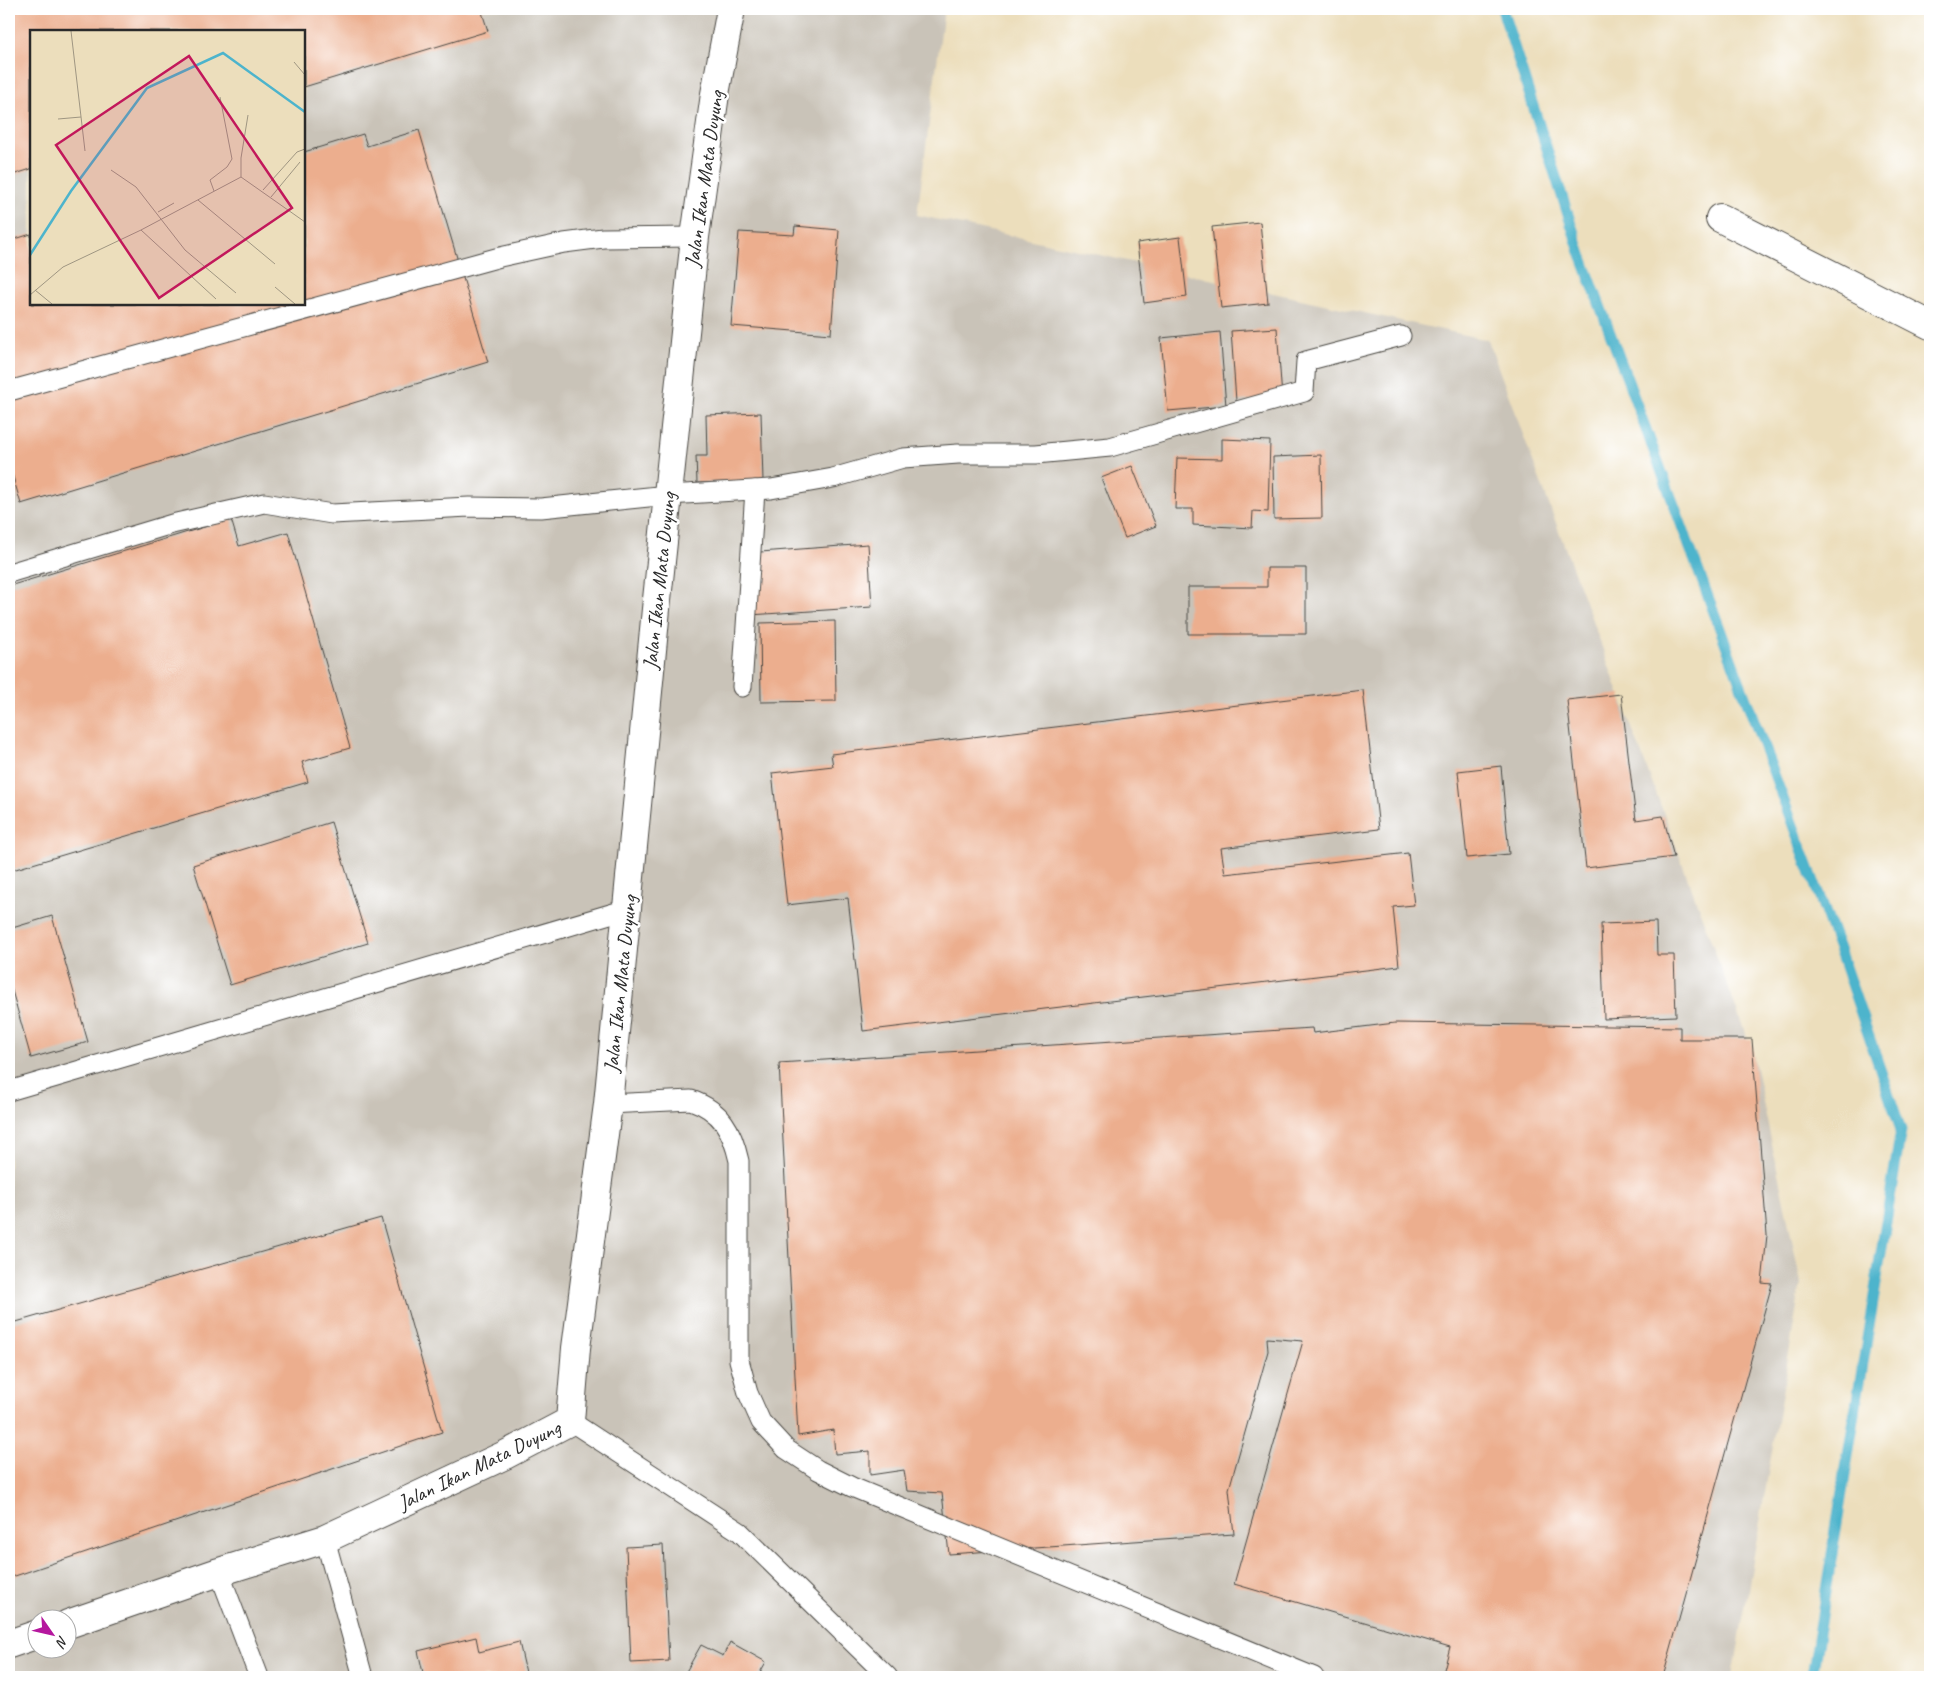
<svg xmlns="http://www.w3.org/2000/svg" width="1939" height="1686" font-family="Caveat,sans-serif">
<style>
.industrial{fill:#c9c3b8;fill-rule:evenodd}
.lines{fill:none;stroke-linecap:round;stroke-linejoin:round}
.stream{stroke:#4db4cc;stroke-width:11}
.building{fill:#ecae8e}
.service-casing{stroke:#484641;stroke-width:21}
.minor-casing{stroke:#484641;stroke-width:30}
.service{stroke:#fff;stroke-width:19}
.minor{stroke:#fff;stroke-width:28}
.labels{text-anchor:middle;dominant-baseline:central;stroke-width:5;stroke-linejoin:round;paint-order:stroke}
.street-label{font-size:21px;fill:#2b2b2b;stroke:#fff}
.inset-river{fill:none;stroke:#4db4cc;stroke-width:2.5}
.inset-road{fill:none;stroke:#9f9682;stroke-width:1}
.view{fill:#c2185b;fill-opacity:0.15;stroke:#c2185b;stroke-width:2.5}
.inset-edge{fill:none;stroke:#2b2b2b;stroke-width:2.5}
</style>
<rect width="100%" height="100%" fill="#fff"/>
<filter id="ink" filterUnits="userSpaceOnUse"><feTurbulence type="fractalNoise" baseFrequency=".02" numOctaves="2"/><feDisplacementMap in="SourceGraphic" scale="10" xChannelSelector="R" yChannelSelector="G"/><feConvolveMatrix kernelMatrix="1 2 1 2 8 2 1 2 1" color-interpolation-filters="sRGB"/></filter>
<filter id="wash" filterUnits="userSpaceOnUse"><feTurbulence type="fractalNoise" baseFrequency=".0096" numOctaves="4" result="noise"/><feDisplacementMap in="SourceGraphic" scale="20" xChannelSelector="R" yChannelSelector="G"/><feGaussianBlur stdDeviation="1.12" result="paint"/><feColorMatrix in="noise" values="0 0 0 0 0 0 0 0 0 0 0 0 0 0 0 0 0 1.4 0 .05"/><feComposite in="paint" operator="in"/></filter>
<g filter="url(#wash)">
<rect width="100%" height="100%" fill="#ecdebc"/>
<path class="industrial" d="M9,9H944L917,215L1488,340L1753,1054L1801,1283L1733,1677H9ZM31,31H304V304H31ZM38,1618H68V1648H38Z"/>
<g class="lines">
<polyline class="stream" points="1502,9 1580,252 1839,949 1901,1130 1812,1677"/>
</g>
<g id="blocks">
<g class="building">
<polygon points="9,9 481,9 488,31 304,87 304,31 31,31 31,169 9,176"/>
<polygon points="419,130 488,362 21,504 9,463 9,241 31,234 31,304 304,304 304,152 363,134 367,146"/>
<polygon points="1260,222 1268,303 1221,308 1212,227"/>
<polygon points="795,226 839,230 831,334 731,326 739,232 794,235"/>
<polygon points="1180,237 1187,297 1144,303 1137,243"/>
<polygon points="1277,328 1282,398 1236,401 1231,331"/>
<polygon points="1220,332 1226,406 1168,411 1161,338"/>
<polygon points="761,413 763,481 697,483 696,456 707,456 706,415"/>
<polygon points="1222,439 1270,441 1268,512 1253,511 1252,528 1193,525 1193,509 1175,509 1177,458 1222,459"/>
<polygon points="1321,455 1322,518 1274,519 1273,457"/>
<polygon points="1132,466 1156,526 1125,538 1101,478"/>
<polygon points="231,519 239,546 288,532 350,748 302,762 308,782 9,871 9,586"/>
<polygon points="868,544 872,607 750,615 747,553"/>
<polygon points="1267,568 1306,568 1306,634 1188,634 1188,587 1267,587"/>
<polygon points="835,621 836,701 761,702 760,623"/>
<polygon points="1363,690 1379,829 1221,848 1225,874 1408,853 1414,905 1393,907 1399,966 863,1031 848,898 787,905 772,773 833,766 831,754"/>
<polygon points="1621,694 1636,820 1663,816 1674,857 1586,868 1567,700"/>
<polygon points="1501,766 1509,854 1467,858 1458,771"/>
<polygon points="331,822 368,943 230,985 193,865"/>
<polygon points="52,916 88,1042 31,1058 9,980 9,929"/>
<polygon points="1656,922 1657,955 1674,955 1676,1016 1604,1019 1601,924"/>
<polygon points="1395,1023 1680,1027 1680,1039 1752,1039 1767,1235 1762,1283 1772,1284 1663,1677 1442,1677 1450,1647 1234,1584 1303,1341 1267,1338 1268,1351 1229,1489 1234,1534 949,1554 942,1493 907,1491 904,1470 870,1475 870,1451 835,1454 833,1430 798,1436 779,1063 1312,1028 1313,1033"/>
<polygon points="381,1218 442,1432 9,1578 9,1324"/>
<polygon points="663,1545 669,1661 631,1663 626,1547"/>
<polygon points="476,1637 479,1652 519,1642 527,1677 424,1677 418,1651"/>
<polygon points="730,1642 766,1662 758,1676 760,1677 683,1677 701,1645 723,1656"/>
</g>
</g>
</g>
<g filter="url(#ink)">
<use href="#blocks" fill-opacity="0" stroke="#484641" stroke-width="1"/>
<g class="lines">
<defs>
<g id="service">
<polyline points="9,391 500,257 564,243 603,238 695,237"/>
<polyline points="9,573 172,524 264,503 332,514 469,507 541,508 668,495 771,489 833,478 903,458 958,454 1036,454 1110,447 1304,392 1306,361 1401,336"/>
<polyline points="742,687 755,490"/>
<polyline points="9,1091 627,909"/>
<path d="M608,1104L691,1100C722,1111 732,1130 739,1161V1360L748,1393L761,1422L786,1449L818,1470L852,1487L1314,1677"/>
<polyline points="570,1421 740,1532 888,1677"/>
<polyline points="325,1539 363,1677"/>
<polyline points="219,1572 259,1677"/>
</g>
<g id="minor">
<polyline points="1720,218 1930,325"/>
<polyline points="68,1624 219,1572 325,1539 505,1455 570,1421 576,1348 608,1104 656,609 695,237 715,94 731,9"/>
<polyline points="9,1644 38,1634"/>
</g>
</defs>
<use href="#service" class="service-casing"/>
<use href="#minor" class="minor-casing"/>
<use href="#service" class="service"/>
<use href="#minor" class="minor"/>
</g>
</g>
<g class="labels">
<g class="street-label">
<text transform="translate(704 179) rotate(-82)">Jalan Ikan Mata Duyung</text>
<text transform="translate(659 581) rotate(-84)">Jalan Ikan Mata Duyung</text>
<text transform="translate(620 984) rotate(-84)">Jalan Ikan Mata Duyung</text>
<text transform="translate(479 1465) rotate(-26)">Jalan Ikan Mata Duyung</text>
</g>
</g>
<g transform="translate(30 30)">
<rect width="275" height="275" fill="#ecdebc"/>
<path class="inset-river" d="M0,225L41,161L117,58L193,23L275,82"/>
<path class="inset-road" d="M41,1L55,121M264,32L275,45M28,89L51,87M81,140L106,157L155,220L206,263M211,147V128L218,85M233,160L267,122L275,119M184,161L180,150L197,137L202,129L190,67M241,167L270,132M168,170L245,234M128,182L144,173M111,200L186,269M245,257L265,274M5,260L22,274M0,265L33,237L111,200L211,147L275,192"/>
<path class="view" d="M159,26L262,178L129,268L26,115Z"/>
<rect width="275" height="275" class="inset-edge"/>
</g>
<rect width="1939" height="1686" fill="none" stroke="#fff" stroke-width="30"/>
<g transform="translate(52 1634) rotate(124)"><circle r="24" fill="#ffffff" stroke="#aaaaaa"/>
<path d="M0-4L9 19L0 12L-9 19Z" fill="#b5179e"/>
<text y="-8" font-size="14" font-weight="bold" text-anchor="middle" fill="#2b2b2b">N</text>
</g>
</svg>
